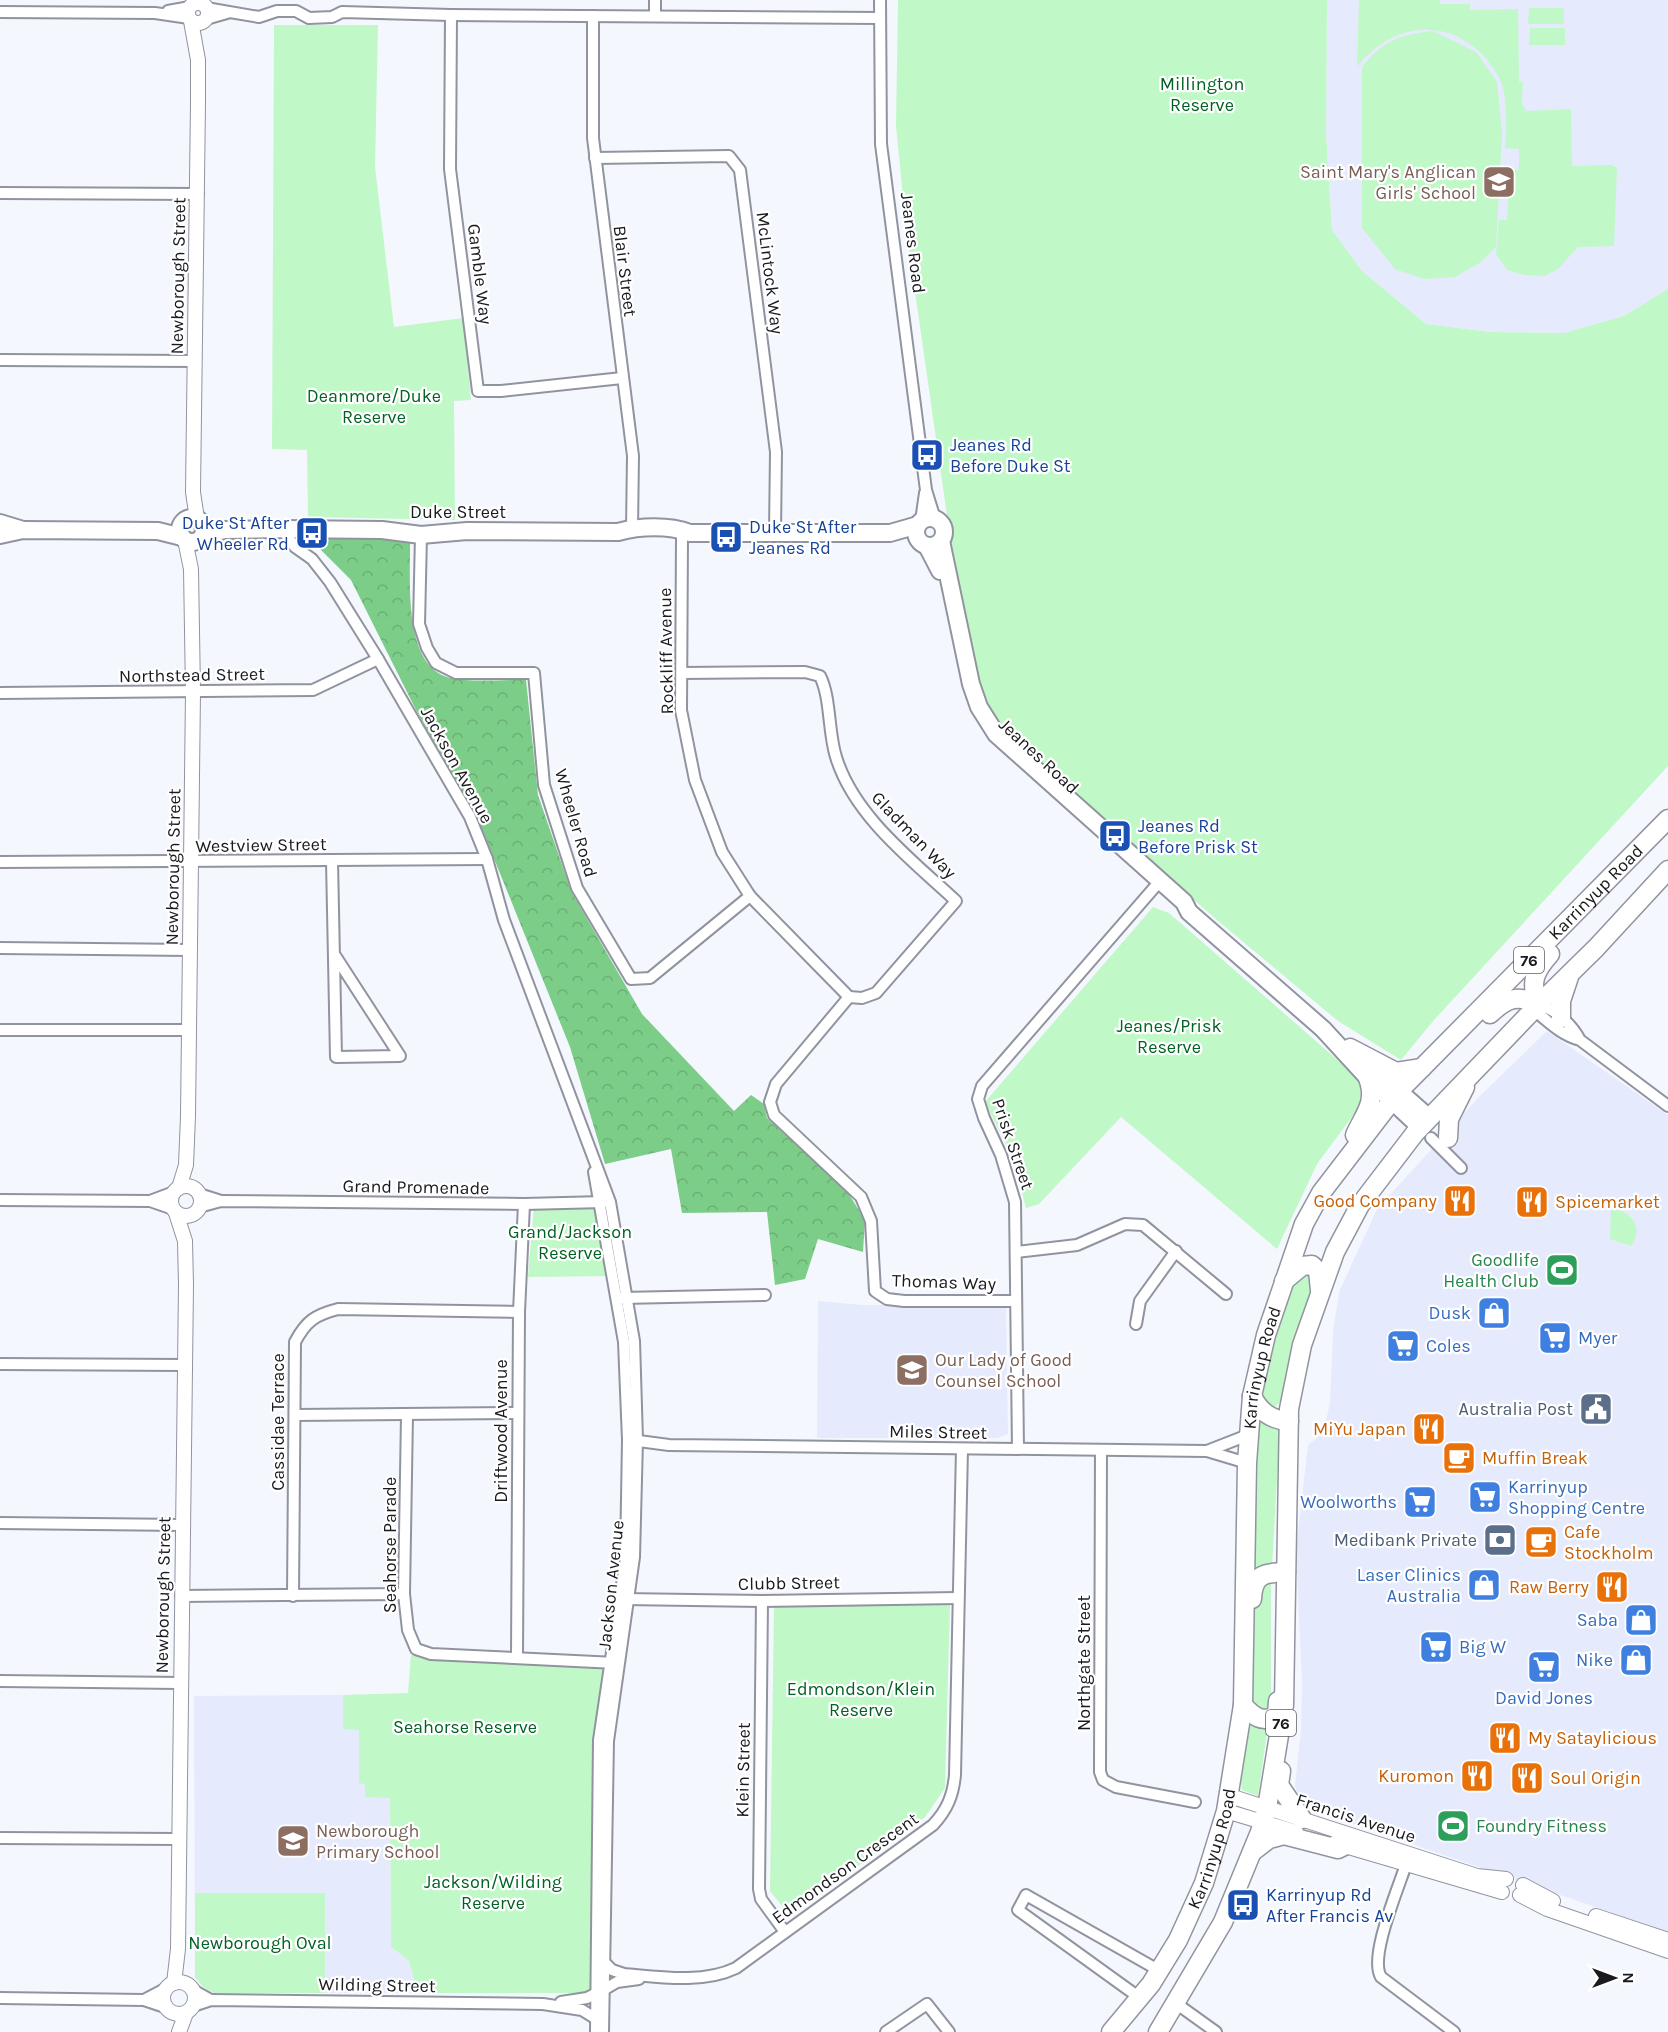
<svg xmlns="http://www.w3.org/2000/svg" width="1668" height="2032" font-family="Karla,sans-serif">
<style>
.built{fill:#e6eafd}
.green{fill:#c1f8c7}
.forest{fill:url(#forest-crowns)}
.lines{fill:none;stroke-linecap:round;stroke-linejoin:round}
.minor-casing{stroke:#91949f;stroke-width:14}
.tertiary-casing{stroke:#91949f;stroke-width:16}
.secondary-casing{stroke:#91949f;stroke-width:20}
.trunk-casing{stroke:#91949f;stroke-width:21}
.minor{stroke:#fff;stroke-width:10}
.tertiary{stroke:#fff;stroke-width:14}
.secondary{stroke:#fff;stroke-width:16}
.trunk{stroke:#fff;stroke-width:18}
.labels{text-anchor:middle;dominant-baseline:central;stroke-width:4.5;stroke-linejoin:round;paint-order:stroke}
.shield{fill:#fff;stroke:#5e5e62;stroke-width:1.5}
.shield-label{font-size:16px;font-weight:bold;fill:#19191e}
.park-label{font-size:18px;fill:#016224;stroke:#fff}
.education-label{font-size:18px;fill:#785e54;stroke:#fff;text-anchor:start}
.street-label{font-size:18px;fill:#19191e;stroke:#fff}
.transit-label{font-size:18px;fill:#164399;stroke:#fff;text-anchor:start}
.food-label{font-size:18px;fill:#c56008;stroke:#fff;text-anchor:start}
.leisure-label{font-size:18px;fill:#27864d;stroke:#fff;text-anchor:end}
.shop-label{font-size:18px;fill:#366cbe;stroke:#fff;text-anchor:end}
.service-label{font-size:18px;fill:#4e5e75;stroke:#fff;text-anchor:end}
</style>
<defs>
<pattern id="forest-crowns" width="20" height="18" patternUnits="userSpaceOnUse" patternTransform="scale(1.5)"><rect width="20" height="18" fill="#7ccd88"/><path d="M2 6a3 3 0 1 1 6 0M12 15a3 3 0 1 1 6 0" fill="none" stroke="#6baf75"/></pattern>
</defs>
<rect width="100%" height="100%" fill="#f5f7fe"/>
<g class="built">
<polygon points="1327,0 1668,0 1668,289 1624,316 1564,333 1490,332 1426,324 1362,271 1332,230 1326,135"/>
<polygon points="1547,1031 1668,1115 1668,1932 1304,1807 1295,1786 1301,1729 1302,1683 1296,1550 1308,1445 1323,1433 1330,1403 1333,1332 1339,1292 1377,1209 1480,1096"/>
<polygon points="818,1301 862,1305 1006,1305 1008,1434 997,1438 817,1438"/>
<polygon points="343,1695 343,1729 359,1729 359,1783 365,1783 390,1797 391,1947 409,1961 418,1993 215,1993 208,1991 195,1977 194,1696"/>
</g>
<g class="green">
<polygon points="898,0 1327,0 1326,134 1332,230 1362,271 1426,324 1490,332 1564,333 1624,316 1668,289 1668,766 1434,1020 1401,1060 1338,1021 1217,920 1017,745 993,718 979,681 955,572 906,228 896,126"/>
<path d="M1359,0H1440V4H1470V10L1518,9L1519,82H1523L1522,103L1526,111L1571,109L1572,166L1612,165L1617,168L1614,246L1578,247L1558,269L1544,276L1524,275L1507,270L1496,254L1499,220H1507L1510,170H1519V149L1505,148C1507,132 1507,92 1500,79C1468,18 1398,13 1357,67Z"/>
<polygon points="1529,8 1564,8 1564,24 1528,24"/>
<polygon points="274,25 378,25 375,167 394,327 463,318 471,400 454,401 455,520 308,517 307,450 272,449"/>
<polygon points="1530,28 1565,28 1565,45 1529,45"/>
<path d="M1433,31L1476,52L1497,82L1502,134L1496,247L1481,262L1455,277L1424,279L1395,269L1362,228V67C1383,40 1400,35 1433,31Z"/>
<polygon points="1153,907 1169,913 1372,1090 1317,1164 1277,1249 1121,1117 1039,1204 1026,1208 1014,1161 985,1102"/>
<polygon points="534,1206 598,1207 612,1276 528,1277"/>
<path d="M1611,1207C1630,1212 1645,1226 1631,1246L1610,1239Z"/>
<polygon points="1312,1274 1315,1281 1306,1311 1300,1320 1280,1402 1272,1410 1258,1399 1265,1355 1295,1276"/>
<polygon points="1254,1420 1280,1426 1272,1567 1250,1575"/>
<polygon points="1271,1579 1271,1705 1258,1796 1242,1790 1240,1773 1256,1585"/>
<polygon points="950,1605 945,1788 925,1817 790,1916 770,1891 774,1606"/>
<polygon points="411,1655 429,1659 605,1668 593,1749 593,1993 418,1993 409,1961 391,1947 390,1798 365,1797 365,1784 359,1783 359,1730 343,1729 343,1695 408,1693"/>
<polygon points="195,1893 325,1893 325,1993 215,1993 203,1987 195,1977"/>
</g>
<path class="forest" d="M308,537H410C411,574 401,668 451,678C474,683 502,679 526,680L538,795L571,891L642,1014L734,1111L751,1095L764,1104L767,1118L847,1191L865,1220L863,1252L818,1239L805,1279L775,1285L767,1212L682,1213L671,1149L605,1164L570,1047L478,819L416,710L351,580Z"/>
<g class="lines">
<defs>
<g id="minor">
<polyline points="880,0 881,144 926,490 935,519"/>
<polyline points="206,8 259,17 277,11 296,11 309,18 332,17 342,12 451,15 880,18"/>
<polyline points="168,11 190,7"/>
<polyline points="0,12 155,13 189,18"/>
<polyline points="451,15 450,169 478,391 501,391 622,378"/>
<polyline points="593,16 593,138 633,456 632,529"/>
<polyline points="655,16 655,0"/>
<polyline points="206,19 227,13"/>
<polyline points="595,158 729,156 740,170 776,452 775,532"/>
<polyline points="0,193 198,194"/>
<polyline points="0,360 194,361"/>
<polyline points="921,521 925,493"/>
<polyline points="282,529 295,547 312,559 330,582 378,659 470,817 487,859 504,920 610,1202 634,1341 637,1440 634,1557 608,1741 603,2032"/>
<polyline points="421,535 419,624 427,648 436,663 456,673 534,673 544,785 577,888 631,979 650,978 750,896"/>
<polyline points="682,537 681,710 695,780 722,852 750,896 849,997"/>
<path d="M682,673L805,672L820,676C831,698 828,732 836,757C854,816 912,860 956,901L876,993L862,998L849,997"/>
<polyline points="0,693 313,690 378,659"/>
<polyline points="332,861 336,1057 400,1056 334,954"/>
<polyline points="0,862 487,859"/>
<polyline points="0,948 190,950"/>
<polyline points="849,997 776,1084 770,1102 774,1115 861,1197 871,1221 875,1291 887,1299 904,1301 1016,1301"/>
<polyline points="0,1030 189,1030"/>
<path d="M1580,1040C1572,1025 1555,1008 1538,1005L1540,1015C1552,1025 1564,1036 1580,1040L1668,1106"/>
<polyline points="1431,1138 1461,1168"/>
<polyline points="594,1172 624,1342 628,1440 626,1558 599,1740 596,2032"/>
<polyline points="199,1194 221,1201"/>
<polyline points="0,1200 150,1201 173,1209"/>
<polyline points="150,1201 174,1192"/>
<polyline points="199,1207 221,1201 524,1204 604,1202"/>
<polyline points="1016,1252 1077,1245 1125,1224 1143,1225 1226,1294"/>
<polyline points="622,1298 765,1295"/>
<polyline points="1136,1324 1140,1301 1176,1251"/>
<polyline points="0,1364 185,1365"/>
<polyline points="295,1415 518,1413"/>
<polyline points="407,1415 404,1594 408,1630 416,1649 431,1654 616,1663"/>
<polyline points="631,1440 669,1445 1207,1451 1247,1463"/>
<polyline points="1018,1449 1015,1202 1001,1155 984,1118 978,1099 982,1086 1160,881"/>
<polyline points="1101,1450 1100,1772 1103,1780 1116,1787 1195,1802"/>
<polyline points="1207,1451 1248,1435"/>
<polyline points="0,1523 183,1525"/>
<polyline points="181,1596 404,1594"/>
<path d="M293,1596L295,1342C306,1321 315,1315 338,1309L519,1312"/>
<polyline points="622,1599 762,1601 958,1598"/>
<polyline points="762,1601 759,1889 761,1899 785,1932"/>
<polyline points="517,1657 519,1312 524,1204"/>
<polyline points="0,1681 180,1683"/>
<polyline points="0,1838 178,1839"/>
<path d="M1408,1858C1401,1883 1368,1956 1381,1977L1454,2032"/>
<path d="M605,1963L612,1970L624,1974C659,1977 703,1984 736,1968L933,1825C947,1810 953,1796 955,1775L962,1449"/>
<polyline points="605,1989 617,1982 639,1979"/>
<polyline points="193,1990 211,2000"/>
<polyline points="0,1998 144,2000 165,2007"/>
<polyline points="1140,1998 1018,1910 1026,1895 1160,1971"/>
<polyline points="144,2000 165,1989"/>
<polyline points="561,2002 587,1998 595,1994"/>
<polyline points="1177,2004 1216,2032"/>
<polyline points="193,2006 211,2000 543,2004 582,2010 595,2018"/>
<polyline points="886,2032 927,2004 949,2032"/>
</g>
<g id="tertiary">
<circle cx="198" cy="13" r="10"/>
<polyline points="191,21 198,60 198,103 193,492 197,519"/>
<circle cx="186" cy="1201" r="15"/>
<polyline points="179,1188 186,1165 188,1116 193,692 191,569 185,540"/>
<polyline points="1230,1796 1477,1876 1506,1879"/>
<polyline points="1226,1811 1296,1832"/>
<polyline points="1335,1843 1502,1892"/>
<polyline points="1523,1885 1553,1901"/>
<polyline points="1520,1895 1547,1909 1668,1951"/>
<polyline points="1596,1916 1668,1940"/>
<circle cx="179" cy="1998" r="16"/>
<polyline points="174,1983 178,1949 186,1285 185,1241 176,1213"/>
<polyline points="179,2032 186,2013"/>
</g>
<g id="secondary">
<circle cx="930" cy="532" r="14"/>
<circle cx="192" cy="530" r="12"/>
<polyline points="0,523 23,530"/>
<polyline points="0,535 23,530 158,531 182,537"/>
<path d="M203,535L225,530L282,529L382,530L421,535L467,531L618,532C640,526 669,525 690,533H890L918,525"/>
<polyline points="941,541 971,684 979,707 996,734 1184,902 1189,912 1323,1029 1368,1078 1420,1127"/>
<polyline points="927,546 940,571"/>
<polyline points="1367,1063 1429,1118"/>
</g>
<g id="trunk">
<path d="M1538,1005C1530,982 1534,972 1550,954"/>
<path d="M1490,1014C1506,999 1518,993 1538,1005"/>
<polyline points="1561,1018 1561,1001 1569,977"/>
<polyline points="1350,1048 1396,1072 1422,1068"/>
<path d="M1355,1135C1365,1113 1377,1102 1368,1078"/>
<polyline points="1448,1138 1449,1119 1465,1087"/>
<polyline points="1284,1281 1302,1266 1312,1265 1318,1271 1320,1290"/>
<path d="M1252,1396C1260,1412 1271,1420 1289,1421"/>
<path d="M1252,1599C1253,1574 1264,1573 1286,1572"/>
<path d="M1243,1705C1253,1716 1262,1724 1277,1715L1278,1701"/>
<polyline points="1281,1771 1279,1785 1302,1819"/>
<polyline points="1252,1852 1269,1839 1284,1835 1338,1849 1344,1846"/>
<path id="s1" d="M1111,2032L1151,1984L1178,1940L1204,1883L1226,1811L1243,1705L1247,1463L1252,1396L1266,1335L1304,1224L1321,1193L1400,1090L1668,819"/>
<polyline points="1158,2032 1223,1922 1260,1832 1267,1808 1284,1705 1289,1409 1302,1345 1335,1252 1360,1205 1415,1133 1538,1005 1596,948 1668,870"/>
</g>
</defs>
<use href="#minor" class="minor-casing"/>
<use href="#tertiary" class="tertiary-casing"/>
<use href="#secondary" class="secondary-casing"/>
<use href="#trunk" class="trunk-casing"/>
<use href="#minor" class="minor"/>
<use href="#tertiary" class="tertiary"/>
<use href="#secondary" class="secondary"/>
<use href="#trunk" class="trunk"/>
</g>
<defs>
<symbol id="school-square" viewBox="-11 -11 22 22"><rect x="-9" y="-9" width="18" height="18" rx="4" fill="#8d6e63" stroke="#fff"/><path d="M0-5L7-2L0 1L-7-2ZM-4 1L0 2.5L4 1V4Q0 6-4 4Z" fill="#fff"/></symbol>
<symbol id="bus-square" viewBox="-11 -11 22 22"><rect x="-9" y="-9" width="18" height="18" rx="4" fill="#1a4fb4" stroke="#fff"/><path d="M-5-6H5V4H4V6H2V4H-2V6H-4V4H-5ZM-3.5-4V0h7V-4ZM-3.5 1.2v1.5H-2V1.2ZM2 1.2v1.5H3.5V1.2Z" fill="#fff"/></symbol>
<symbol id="restaurant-square" viewBox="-11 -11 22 22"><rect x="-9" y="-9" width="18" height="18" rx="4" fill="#e8710a" stroke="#fff"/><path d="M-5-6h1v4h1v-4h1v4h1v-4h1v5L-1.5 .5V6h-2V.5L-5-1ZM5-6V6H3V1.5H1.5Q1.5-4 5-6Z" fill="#fff"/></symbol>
<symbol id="stadium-square" viewBox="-11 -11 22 22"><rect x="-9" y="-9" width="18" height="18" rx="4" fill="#2e9e5b" stroke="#fff"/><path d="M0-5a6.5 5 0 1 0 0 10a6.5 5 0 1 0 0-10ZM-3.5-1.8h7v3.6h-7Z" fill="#fff"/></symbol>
<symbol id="shop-square" viewBox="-11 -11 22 22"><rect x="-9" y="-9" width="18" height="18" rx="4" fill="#3f7fe0" stroke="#fff"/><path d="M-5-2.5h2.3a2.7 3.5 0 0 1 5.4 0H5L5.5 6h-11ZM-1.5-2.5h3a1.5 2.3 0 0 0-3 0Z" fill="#fff"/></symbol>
<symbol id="supermarket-square" viewBox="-11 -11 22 22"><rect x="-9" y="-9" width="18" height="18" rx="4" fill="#3f7fe0" stroke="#fff"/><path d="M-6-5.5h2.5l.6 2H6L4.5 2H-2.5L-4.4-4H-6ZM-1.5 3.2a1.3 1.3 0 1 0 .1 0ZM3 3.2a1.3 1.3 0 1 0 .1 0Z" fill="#fff"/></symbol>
<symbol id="civic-square" viewBox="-11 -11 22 22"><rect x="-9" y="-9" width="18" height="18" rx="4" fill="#5c6f8a" stroke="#fff"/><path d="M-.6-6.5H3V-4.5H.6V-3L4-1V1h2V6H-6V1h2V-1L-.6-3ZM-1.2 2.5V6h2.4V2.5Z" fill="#fff"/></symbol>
<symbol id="cafe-square" viewBox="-11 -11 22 22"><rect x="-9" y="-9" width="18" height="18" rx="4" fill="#e8710a" stroke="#fff"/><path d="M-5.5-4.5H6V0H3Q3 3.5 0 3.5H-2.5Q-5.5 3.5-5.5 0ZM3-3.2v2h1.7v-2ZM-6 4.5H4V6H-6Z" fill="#fff"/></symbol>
<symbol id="bank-square" viewBox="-11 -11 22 22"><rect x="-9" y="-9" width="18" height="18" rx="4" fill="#5c6f8a" stroke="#fff"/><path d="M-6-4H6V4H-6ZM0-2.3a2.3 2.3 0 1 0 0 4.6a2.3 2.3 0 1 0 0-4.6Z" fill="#fff"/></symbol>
</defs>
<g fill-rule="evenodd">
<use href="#school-square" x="1480" y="163" width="38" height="38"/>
<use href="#bus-square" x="908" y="436" width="38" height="38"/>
<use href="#bus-square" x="293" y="514" width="38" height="38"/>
<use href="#bus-square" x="707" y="518" width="38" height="38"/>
<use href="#bus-square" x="1096" y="817" width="38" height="38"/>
<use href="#restaurant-square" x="1441" y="1182" width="38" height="38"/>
<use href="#restaurant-square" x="1513" y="1183" width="38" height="38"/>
<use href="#stadium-square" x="1543" y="1251" width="38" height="38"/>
<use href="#shop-square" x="1475" y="1294" width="38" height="38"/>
<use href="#supermarket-square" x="1536" y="1319" width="38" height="38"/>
<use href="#supermarket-square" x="1384" y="1327" width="38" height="38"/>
<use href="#school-square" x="893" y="1351" width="38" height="38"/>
<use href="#civic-square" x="1577" y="1390" width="38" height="38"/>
<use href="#restaurant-square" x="1410" y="1410" width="38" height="38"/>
<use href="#cafe-square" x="1440" y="1439" width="38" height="38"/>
<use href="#supermarket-square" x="1466" y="1478" width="38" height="38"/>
<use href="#supermarket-square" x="1401" y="1483" width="38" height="38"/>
<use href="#bank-square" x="1481" y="1521" width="38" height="38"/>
<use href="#cafe-square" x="1522" y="1523" width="38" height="38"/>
<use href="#shop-square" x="1465" y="1566" width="38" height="38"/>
<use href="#restaurant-square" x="1593" y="1568" width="38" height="38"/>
<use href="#shop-square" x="1622" y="1601" width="38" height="38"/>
<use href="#supermarket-square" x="1417" y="1628" width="38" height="38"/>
<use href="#shop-square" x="1617" y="1641" width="38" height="38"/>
<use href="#supermarket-square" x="1525" y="1648" width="38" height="38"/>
<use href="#restaurant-square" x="1486" y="1719" width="38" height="38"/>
<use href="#restaurant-square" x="1458" y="1757" width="38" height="38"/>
<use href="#restaurant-square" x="1508" y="1759" width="38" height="38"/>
<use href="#stadium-square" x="1434" y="1807" width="38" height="38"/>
<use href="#school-square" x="274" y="1822" width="38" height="38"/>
<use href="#bus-square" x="1224" y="1886" width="38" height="38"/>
</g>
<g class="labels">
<g class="shield">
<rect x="1514" y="947" width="30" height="26" rx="4.5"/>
<rect x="1266" y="1710" width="30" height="26" rx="4.5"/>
</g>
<g class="shield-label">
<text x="1529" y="960">76</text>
<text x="1281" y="1723">76</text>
</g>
<g class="park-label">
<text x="1202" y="84">Millington<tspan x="1202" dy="21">Reserve</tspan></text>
<text x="374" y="396">Deanmore/Duke<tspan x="374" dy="21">Reserve</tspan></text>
<text x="1169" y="1026">Jeanes/Prisk<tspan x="1169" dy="21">Reserve</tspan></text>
<text x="570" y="1232">Grand/Jackson<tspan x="570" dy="21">Reserve</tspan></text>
<text x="861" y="1689">Edmondson/Klein<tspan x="861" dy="21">Reserve</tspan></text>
<text x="465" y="1727">Seahorse Reserve</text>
<text x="493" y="1882">Jackson/Wilding<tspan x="493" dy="21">Reserve</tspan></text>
<text x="260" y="1943">Newborough Oval</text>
</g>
<g class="education-label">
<text x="1476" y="172" text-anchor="end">Saint Mary's Anglican<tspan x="1476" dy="21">Girls' School</tspan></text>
<text x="935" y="1360">Our Lady of Good<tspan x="935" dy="21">Counsel School</tspan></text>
<text x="316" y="1831">Newborough<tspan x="316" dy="21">Primary School</tspan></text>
</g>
<g class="street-label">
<text transform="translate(913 243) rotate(83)">Jeanes Road</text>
<text transform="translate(625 271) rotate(83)">Blair Street</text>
<text transform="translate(770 273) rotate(83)">McLintock Way</text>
<text transform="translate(480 274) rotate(83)">Gamble Way</text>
<text transform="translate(178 276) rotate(-89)">Newborough Street</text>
<text x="458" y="512">Duke Street</text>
<text transform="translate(666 651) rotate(-91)">Rockliff Avenue</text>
<text transform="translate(192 675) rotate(-1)">Northstead Street</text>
<text transform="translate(1039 756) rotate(43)">Jeanes Road</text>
<text transform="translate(457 765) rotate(61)">Jackson Avenue</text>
<text transform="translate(576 823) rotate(74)">Wheeler Road</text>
<text transform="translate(914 835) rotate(46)">Gladman Way</text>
<text transform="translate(261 845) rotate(-1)">Westview Street</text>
<text transform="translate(173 867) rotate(-89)">Newborough Street</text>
<text stroke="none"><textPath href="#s1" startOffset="1292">Karrinyup Road</textPath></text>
<text transform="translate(1013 1144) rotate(71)">Prisk Street</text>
<text transform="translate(416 1187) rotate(1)">Grand Promenade</text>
<text transform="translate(944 1282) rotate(2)">Thomas Way</text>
<text stroke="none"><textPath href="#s1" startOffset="698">Karrinyup Road</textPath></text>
<text transform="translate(278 1422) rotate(-90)">Cassidae Terrace</text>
<text transform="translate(501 1431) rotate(-90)">Driftwood Avenue</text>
<text transform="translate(938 1432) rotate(1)">Miles Street</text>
<text transform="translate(390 1545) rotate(-90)">Seahorse Parade</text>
<text transform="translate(789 1583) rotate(-1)">Clubb Street</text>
<text transform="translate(611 1585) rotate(-84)">Jackson Avenue</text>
<text transform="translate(163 1595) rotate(-89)">Newborough Street</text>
<text transform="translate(1084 1663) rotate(-90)">Northgate Street</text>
<text transform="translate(743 1770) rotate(-89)">Klein Street</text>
<text transform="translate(1356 1818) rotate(18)">Francis Avenue</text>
<text stroke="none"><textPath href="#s1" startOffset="212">Karrinyup Road</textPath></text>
<text transform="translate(845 1868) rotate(-36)">Edmondson Crescent</text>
<text transform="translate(377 1985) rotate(1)">Wilding Street</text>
</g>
<g class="transit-label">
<text x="950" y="445">Jeanes Rd<tspan x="950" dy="21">Before Duke St</tspan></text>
<text x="289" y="523" text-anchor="end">Duke St After<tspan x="289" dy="21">Wheeler Rd</tspan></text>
<text x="749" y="527">Duke St After<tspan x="749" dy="21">Jeanes Rd</tspan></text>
<text x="1138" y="826">Jeanes Rd<tspan x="1138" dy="21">Before Prisk St</tspan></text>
<text x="1266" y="1895">Karrinyup Rd<tspan x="1266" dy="21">After Francis Av</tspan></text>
</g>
<g class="food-label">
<text x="1437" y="1201" text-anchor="end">Good Company</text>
<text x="1555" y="1202">Spicemarket</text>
<text x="1406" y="1429" text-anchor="end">MiYu Japan</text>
<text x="1482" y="1458">Muffin Break</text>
<text x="1564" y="1532">Cafe<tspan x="1564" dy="21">Stockholm</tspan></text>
<text x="1589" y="1587" text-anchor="end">Raw Berry</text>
<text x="1528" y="1738">My Sataylicious</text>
<text x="1454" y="1776" text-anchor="end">Kuromon</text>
<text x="1550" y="1778">Soul Origin</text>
</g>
<g class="leisure-label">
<text x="1539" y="1260">Goodlife<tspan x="1539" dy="21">Health Club</tspan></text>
<text x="1476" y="1826" text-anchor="start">Foundry Fitness</text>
</g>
<g class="shop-label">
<text x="1471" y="1313">Dusk</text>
<text x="1578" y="1338" text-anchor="start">Myer</text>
<text x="1426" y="1346" text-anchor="start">Coles</text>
<text x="1508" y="1487" text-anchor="start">Karrinyup<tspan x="1508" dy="21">Shopping Centre</tspan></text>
<text x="1397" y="1502">Woolworths</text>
<text x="1461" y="1575">Laser Clinics<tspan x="1461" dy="21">Australia</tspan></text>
<text x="1618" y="1620">Saba</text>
<text x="1459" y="1647" text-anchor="start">Big W</text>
<text x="1613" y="1660">Nike</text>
<text x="1544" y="1698" text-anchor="middle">David Jones</text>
</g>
<g class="service-label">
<text x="1573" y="1409">Australia Post</text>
<text x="1477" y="1540">Medibank Private</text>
</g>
</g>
<g transform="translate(1614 1978) rotate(90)" stroke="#ffffff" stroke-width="4.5" paint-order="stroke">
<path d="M0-4.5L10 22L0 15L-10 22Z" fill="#19191e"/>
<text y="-9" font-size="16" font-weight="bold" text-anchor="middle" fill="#19191e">N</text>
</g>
</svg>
